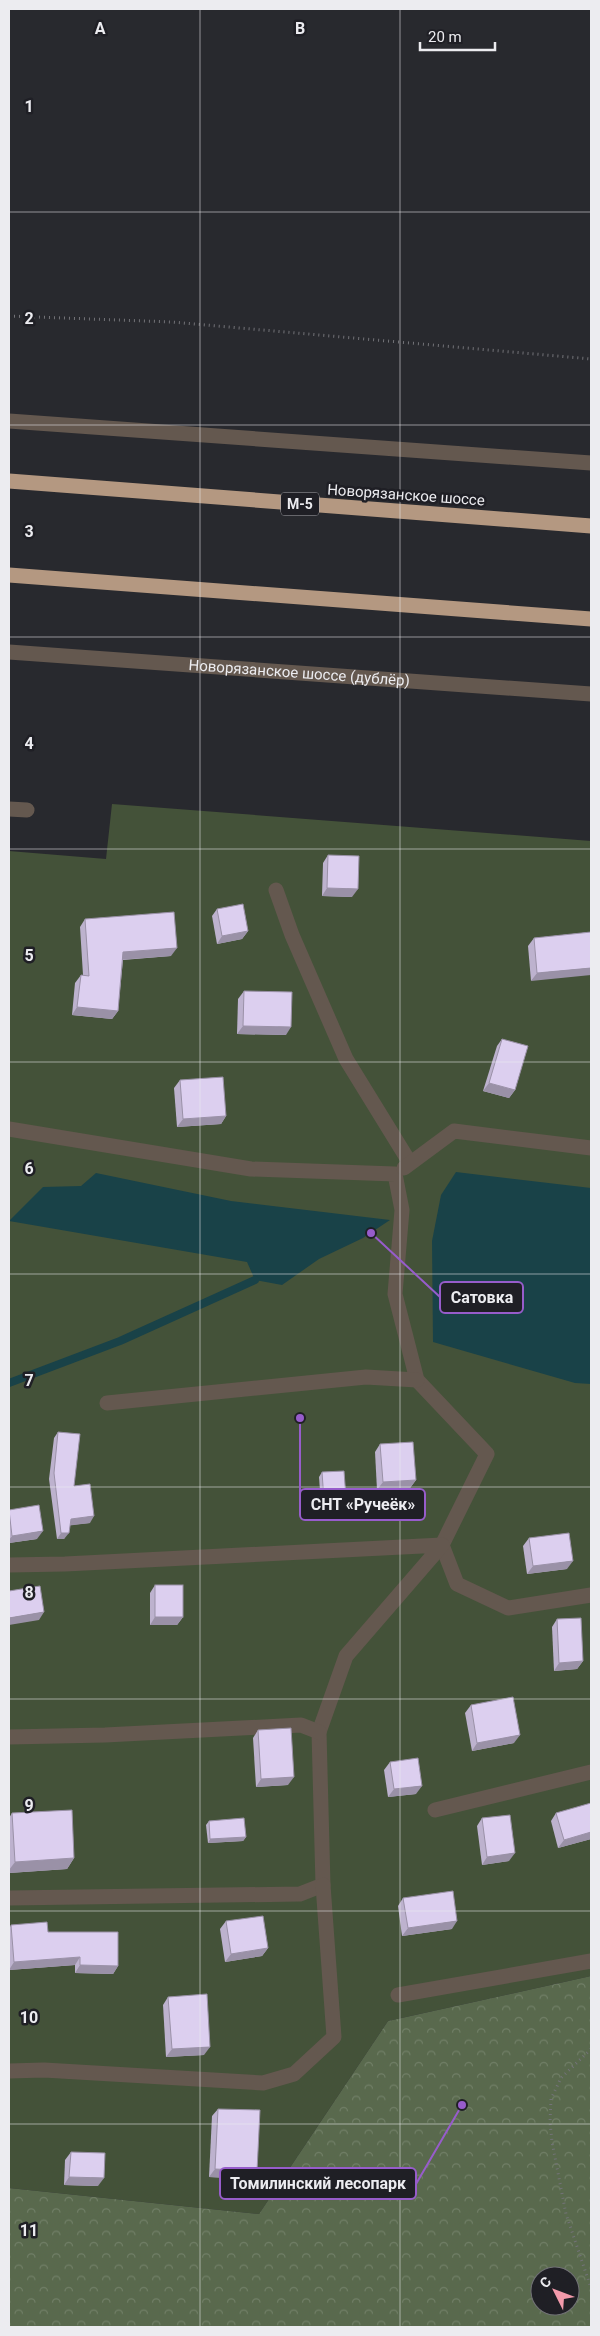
<svg xmlns="http://www.w3.org/2000/svg" width="600" height="2336" font-family="Roboto,sans-serif">
<style>
.green{fill:#445239}
.forest{fill:url(#forest-crowns);fill-rule:evenodd}
.water{fill:#194248}
.lines{fill:none;stroke-linecap:round;stroke-linejoin:round}
.stream{stroke:#194248;stroke-width:8}
.path{stroke:#737378;stroke-width:3;stroke-dasharray:1 4;stroke-linecap:butt}
.minor{stroke:#64584f;stroke-width:15}
.highway{stroke:#b49881;stroke-width:15}
.wall{fill:#bdb2ce}
.shaded-wall{fill:#9a91a7}
.building{fill:#dccfef;stroke:#9a91a7}
.grid{fill:none;stroke:#ececf0;stroke-width:1;stroke-opacity:0.55}
.labels{text-anchor:middle;dominant-baseline:central;stroke-width:5;stroke-linejoin:round;paint-order:stroke}
.shield{fill:#1f1f25;stroke:#aeaeb3;stroke-width:1}
.shield-label{font-size:14px;font-weight:bold;fill:#ececf0}
.street-label{font-size:15px;fill:#ececf0;stroke:#1f1f25}
.grid-label{font-size:16px;text-anchor:middle;font-weight:bold;fill:#ececf0;stroke:#1f1f25;stroke-width:5;stroke-linejoin:round;paint-order:stroke}
.leader{fill:none;stroke:#975ccb;stroke-width:2}
.callout-dot{fill:#975ccb;stroke:#1f1f25;stroke-width:2}
.callout{fill:#1f1f25;stroke:#975ccb;stroke-width:2}
.callout-label{font-size:16px;text-anchor:middle;font-weight:bold;fill:#ececf0}
</style>
<defs>
<pattern id="forest-crowns" width="20" height="18" patternUnits="userSpaceOnUse" patternTransform="scale(1.25)"><rect width="20" height="18" fill="#59694d"/><path d="M2 6a3 3 0 1 1 6 0M12 15a3 3 0 1 1 6 0" fill="none" stroke="#717f67"/></pattern>
</defs>
<rect width="100%" height="100%" fill="#28292e"/>
<polygon class="green" points="112,804 591,841 591,1976 388,2021 259,2214 9,2188 9,851 106,859"/>
<path class="forest" d="M591,1976V2327H9V2188L259,2214L388,2021ZM540,2276H570V2306H540Z"/>
<g class="water">
<polygon points="456,1172 591,1188 591,1384 575,1383 433,1342 432,1241 441,1195"/>
<polygon points="96,1173 231,1201 390,1220 363,1238 319,1259 282,1285 255,1280 247,1262 9,1221 43,1187 81,1186"/>
</g>
<g class="lines">
<polyline class="stream" points="9,1383 120,1341 255,1280"/>
<g class="path">
<polyline points="9,316 172,322 591,359"/>
<polyline points="591,2049 561,2078 551,2099 550,2122 552,2142 566,2214 591,2288"/>
</g>
<g class="minor">
<polyline points="9,421 591,463"/>
<path id="s1" d="M9,652L591,694"/>
<polyline points="9,809 27,810"/>
<polyline points="276,890 292,935 346,1059 410,1163"/>
<polyline points="9,1129 251,1169 395,1174 402,1210 395,1294 417,1380 487,1454 442,1545 457,1584 508,1608 591,1595"/>
<polyline points="404,1168 454,1131 591,1148"/>
<polyline points="107,1403 366,1377 417,1380"/>
<polyline points="9,1565 65,1564 442,1545 346,1656 319,1732 323,1885 300,1894 9,1898"/>
<polyline points="9,1737 105,1735 301,1725 319,1732"/>
<polyline points="435,1810 591,1772"/>
<polyline points="398,1995 591,1961"/>
<polyline points="9,2071 44,2070 263,2083 294,2074 334,2037 323,1885"/>
</g>
<g class="highway">
<polyline points="9,481 591,526"/>
<polyline points="9,575 591,619"/>
</g>
</g>
<g class="wall">
<polygon points="328,855 352,897 322,896 323,863"/>
<polygon points="217,909 248,931 242,939 217,944 212,916"/>
<polygon points="85,919 171,956 123,960 118,1011 112,1019 72,1015 75,983 81,975 83,975 80,927"/>
<polygon points="591,932 531,981 528,946 534,938"/>
<polygon points="244,991 286,1035 237,1034 238,999"/>
<polygon points="502,1039 515,1090 509,1098 483,1091 497,1046"/>
<polygon points="180,1080 226,1116 221,1124 177,1127 174,1088"/>
<polygon points="58,1432 74,1486 90,1523 70,1525 64,1539 57,1539 49,1479 54,1438"/>
<polygon points="380,1444 416,1480 410,1488 377,1490 375,1452"/>
<polygon points="322,1472 343,1502 321,1504 319,1477"/>
<polygon points="591,1503 591,1522 590,1505"/>
<polygon points="9,1510 37,1539 9,1543"/>
<polygon points="529,1538 567,1569 527,1574 523,1546"/>
<polygon points="155,1585 183,1617 177,1625 150,1625 150,1593"/>
<polygon points="557,1619 583,1661 577,1669 554,1671 552,1627"/>
<polygon points="471,1705 514,1743 472,1751 465,1713"/>
<polygon points="258,1730 288,1785 256,1787 253,1738"/>
<polygon points="390,1762 416,1794 388,1797 384,1770"/>
<polygon points="591,1804 591,1839 558,1848 551,1821 556,1813"/>
<polygon points="12,1813 74,1858 67,1869 9,1873 9,1818"/>
<polygon points="482,1818 509,1861 482,1865 477,1826"/>
<polygon points="209,1821 246,1837 243,1841 208,1843 206,1825"/>
<polygon points="403,1898 452,1929 402,1936 398,1906"/>
<polygon points="226,1921 268,1948 262,1956 225,1962 220,1929"/>
<polygon points="11,1925 48,1932 118,1966 113,1974 75,1973 75,1965 9,1970 9,1929"/>
<polygon points="168,1997 204,2055 166,2057 163,2005"/>
<polygon points="218,2109 257,2171 251,2179 209,2177 212,2116"/>
<polygon points="71,2152 98,2186 64,2185 65,2160"/>
</g>
<g class="shaded-wall">
<polygon points="327,888 358,889 352,897 322,896"/>
<polygon points="248,931 242,939 217,944 222,936"/>
<polygon points="177,948 171,956 118,960 123,952"/>
<polygon points="591,968 591,975 531,981 537,973"/>
<polygon points="77,1007 118,1011 112,1019 72,1015"/>
<polygon points="243,1026 291,1027 286,1035 237,1034"/>
<polygon points="489,1083 515,1090 509,1098 483,1091"/>
<polygon points="226,1116 221,1124 177,1127 183,1119"/>
<polygon points="416,1480 410,1488 377,1490 383,1482"/>
<polygon points="346,1498 343,1502 321,1504 324,1500"/>
<polygon points="94,1516 90,1523 66,1526 71,1519"/>
<polygon points="43,1531 37,1539 9,1543 9,1540 12,1536"/>
<polygon points="61,1533 69,1533 64,1539 57,1539"/>
<polygon points="573,1561 567,1569 527,1574 533,1566"/>
<polygon points="44,1612 39,1620 9,1625 9,1618"/>
<polygon points="155,1617 183,1617 177,1625 150,1625"/>
<polygon points="583,1661 577,1669 554,1671 559,1663"/>
<polygon points="520,1735 514,1743 472,1751 477,1743"/>
<polygon points="294,1777 288,1785 256,1787 261,1779"/>
<polygon points="422,1786 416,1794 388,1797 394,1789"/>
<polygon points="591,1832 591,1839 558,1848 564,1840"/>
<polygon points="246,1837 243,1841 208,1843 210,1839"/>
<polygon points="515,1853 509,1861 482,1865 487,1857"/>
<polygon points="74,1858 67,1869 9,1873 9,1870 15,1862"/>
<polygon points="457,1921 452,1929 402,1936 408,1928"/>
<polygon points="268,1948 262,1956 225,1962 231,1954"/>
<polygon points="80,1957 75,1965 9,1970 14,1962"/>
<polygon points="80,1965 118,1966 113,1974 75,1973"/>
<polygon points="210,2047 204,2055 166,2057 172,2049"/>
<polygon points="215,2169 257,2171 251,2179 209,2177"/>
<polygon points="69,2177 104,2178 98,2186 64,2185"/>
</g>
<g class="building">
<polygon points="328,855 359,856 358,889 327,888"/>
<polygon points="243,904 248,931 222,936 217,909"/>
<polygon points="174,912 177,948 123,952 118,1011 77,1007 81,975 89,976 85,919"/>
<polygon points="591,932 591,968 537,973 534,938"/>
<polygon points="244,991 292,992 291,1027 243,1026"/>
<polygon points="502,1039 528,1046 515,1090 489,1083"/>
<polygon points="223,1077 226,1116 183,1119 180,1080"/>
<polygon points="58,1432 80,1434 74,1486 90,1484 94,1516 71,1519 69,1533 61,1533 54,1473"/>
<polygon points="413,1442 416,1480 383,1482 380,1444"/>
<polygon points="344,1471 346,1498 324,1500 322,1472"/>
<polygon points="39,1505 43,1531 12,1536 9,1510"/>
<polygon points="569,1533 573,1561 533,1566 529,1538"/>
<rect x="155" y="1585" width="28" height="32"/>
<polygon points="40,1586 44,1612 9,1618 9,1591"/>
<polygon points="581,1618 583,1661 559,1663 557,1619"/>
<polygon points="513,1697 520,1735 477,1743 471,1705"/>
<polygon points="291,1728 294,1777 261,1779 258,1730"/>
<polygon points="418,1758 422,1786 394,1789 390,1762"/>
<polygon points="591,1803 591,1832 564,1840 556,1813"/>
<polygon points="72,1810 74,1858 15,1862 12,1813"/>
<polygon points="510,1815 515,1853 487,1857 482,1818"/>
<polygon points="244,1818 246,1837 210,1839 209,1821"/>
<polygon points="453,1891 457,1921 408,1928 403,1898"/>
<polygon points="263,1916 268,1948 231,1954 226,1921"/>
<polygon points="47,1922 48,1932 118,1932 118,1966 80,1965 80,1957 14,1962 11,1925"/>
<polygon points="207,1994 210,2047 172,2049 168,1997"/>
<polygon points="218,2109 260,2110 257,2171 215,2169"/>
<polygon points="71,2152 105,2153 104,2178 69,2177"/>
</g>
<path class="grid" d="M200,9V2327M400,9V2327M9,212H591M9,425H591M9,637H591M9,849H591M9,1062H591M9,1274H591M9,1487H591M9,1699H591M9,1911H591M9,2124H591"/>
<g class="labels">
<rect class="shield" x="281" y="492.5" width="38" height="23" rx="4"/>
<g class="shield-label">
<text x="300" y="504">М-5</text>
</g>
<g class="street-label">
<text transform="translate(406 495) rotate(4)">Новорязанское шоссе</text>
<text stroke="none"><textPath href="#s1" startOffset="291">Новорязанское шоссе (дублёр)</textPath></text>
</g>
</g>
<g class="grid-label">
<text x="100" y="34">A</text>
<text x="300" y="34">B</text>
<text x="29" y="112">1</text>
<text x="29" y="324">2</text>
<text x="29" y="537">3</text>
<text x="29" y="749">4</text>
<text x="29" y="961">5</text>
<text x="29" y="1174">6</text>
<text x="29" y="1386">7</text>
<text x="29" y="1598">8</text>
<text x="29" y="1811">9</text>
<text x="29" y="2023">10</text>
<text x="29" y="2236">11</text>
</g>
<path class="leader" d="M371 1233L440 1297M300 1418L300 1504M462 2105L416 2184"/>
<g class="callout-dot">
<circle cx="371" cy="1233" r="5"/>
<circle cx="300" cy="1418" r="5"/>
<circle cx="462" cy="2105" r="5"/>
</g>
<g class="callout">
<rect x="440" y="1282" width="83" height="31" rx="5"/>
<rect x="300" y="1489" width="125" height="31" rx="5"/>
<rect x="220" y="2168" width="196" height="31" rx="5"/>
</g>
<g class="callout-label">
<text x="482" y="1303">Сатовка</text>
<text x="363" y="1510">СНТ «Ручеёк»</text>
<text x="318" y="2189">Томилинский лесопарк</text>
</g>
<rect width="600" height="2336" fill="none" stroke="#ececf0" stroke-width="20"/>
<g transform="translate(555 2291) rotate(312)"><circle r="24" fill="#1f1f25" stroke="#717176"/>
<path d="M0-4L9 19L0 12L-9 19Z" fill="#f39aab"/>
<text y="-8" font-size="14" font-weight="bold" text-anchor="middle" fill="#ececf0">С</text>
</g>
<path d="M420 42v8h75v-8" fill="none" stroke="#ececf0" stroke-width="2.5"/>
<text x="428" y="42" font-size="15" fill="#ececf0" stroke="#1f1f25" stroke-width="4" paint-order="stroke">20 m</text>
</svg>
